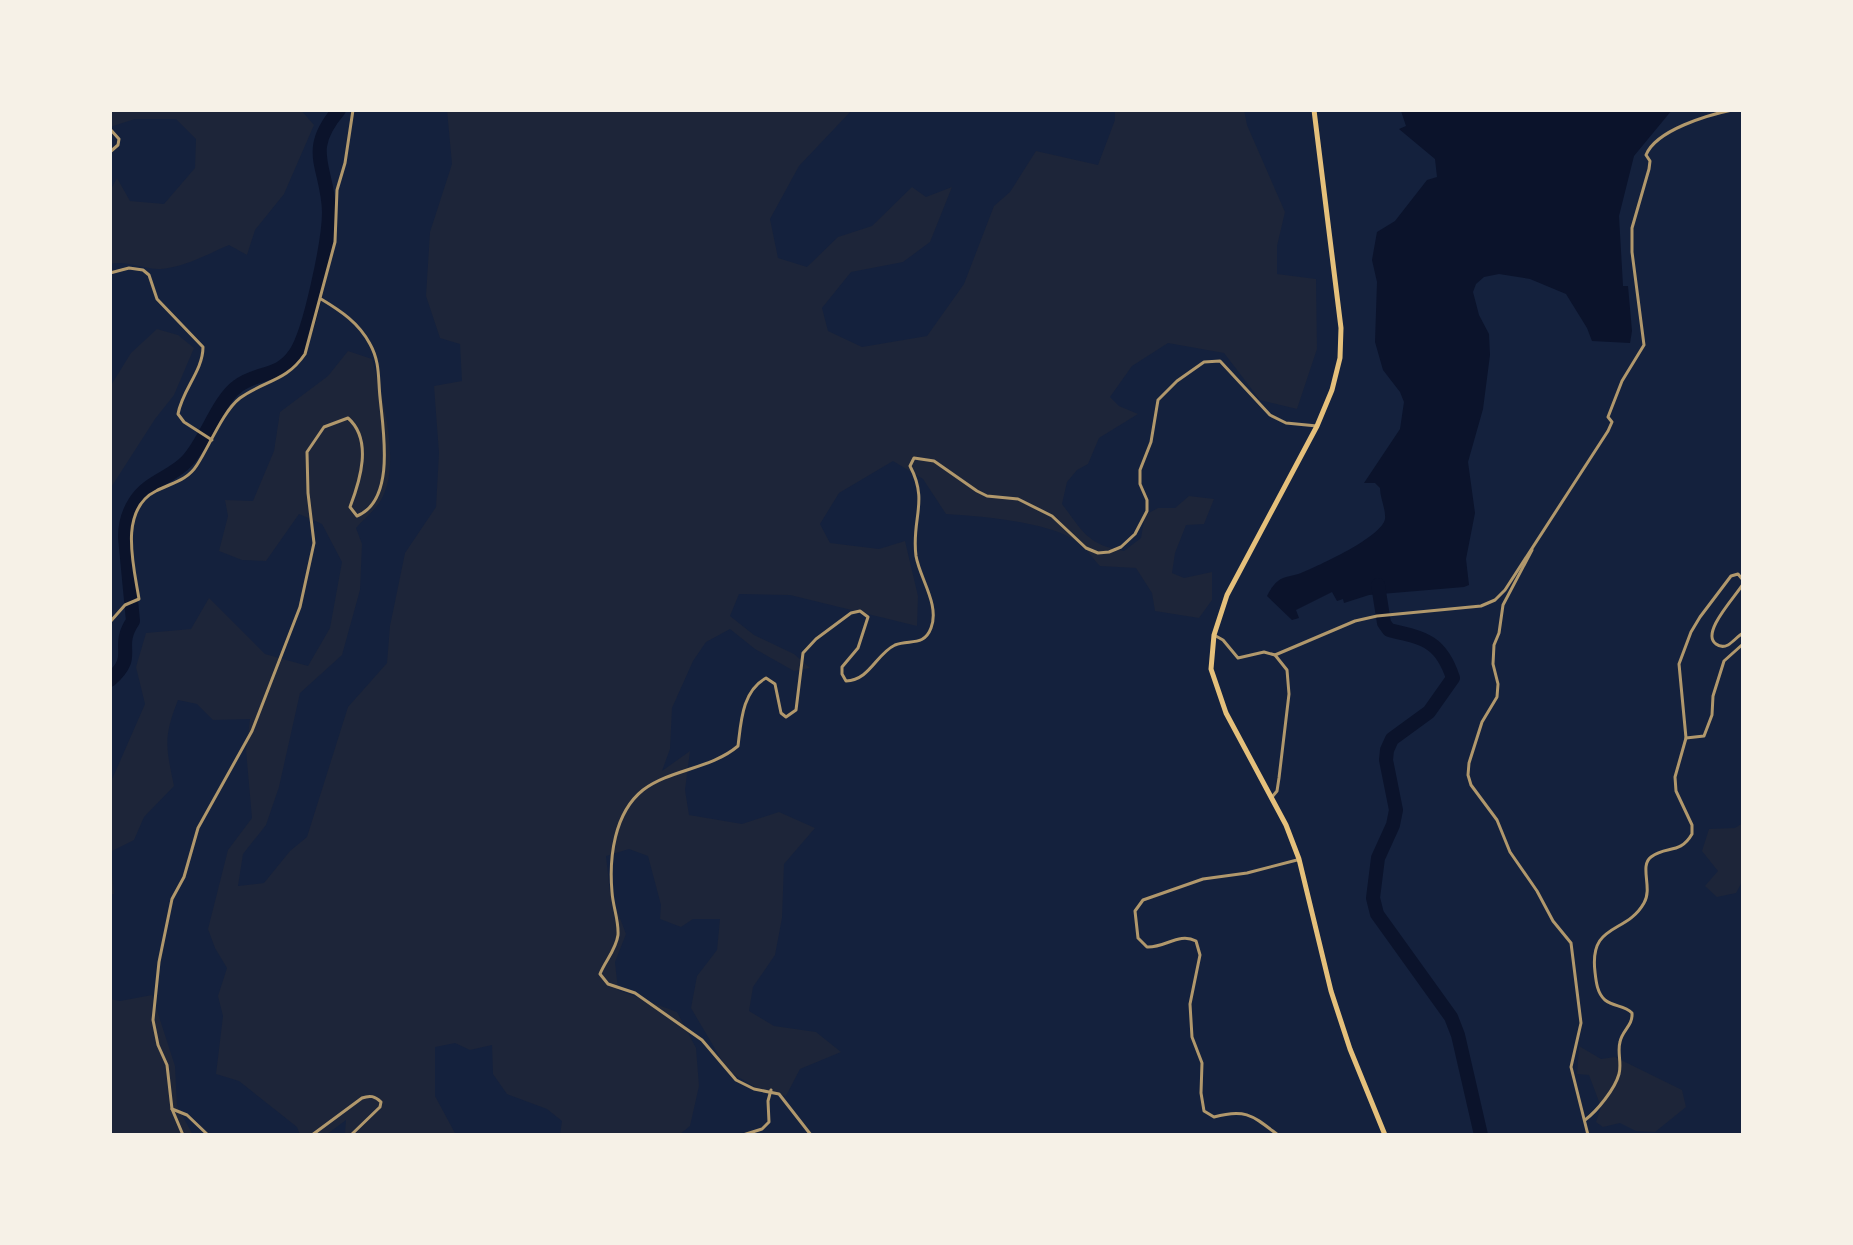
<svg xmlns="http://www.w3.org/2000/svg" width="1853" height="1245" font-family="'Zilla Slab',serif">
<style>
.green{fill:#1d2539}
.water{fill:#0b132b}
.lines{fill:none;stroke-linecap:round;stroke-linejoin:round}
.river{stroke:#0b132b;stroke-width:14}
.minor{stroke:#b1986c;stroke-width:3}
.trunk{stroke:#e5c07b;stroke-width:5}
</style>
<rect width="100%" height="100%" fill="#14213d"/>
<g class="green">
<path d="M110,110H301L314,125L284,194L255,230L247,255L229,245C208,254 185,267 161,269C144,270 128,260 110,264V191L117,178L130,201L164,204L195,168L196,139L176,119H135L110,127Z"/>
<path d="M447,110H852L799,166L770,219L778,258L807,267L838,237L872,226L912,187L926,197L952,187L930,242L903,262L851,272L822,308L828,331L862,347L927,336L964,284L994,206L1010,192L1036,151L1098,165L1115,120V110H1244L1247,125L1285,212L1277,246V274L1316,279L1317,349L1297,409L1260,400L1224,353L1168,343L1132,366L1110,397L1119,406L1138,414L1099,438L1088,464L1077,470L1067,482L1062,504C1083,532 1088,545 1124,551L1141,538L1145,515L1158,508H1175L1189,496L1214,499L1204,524L1186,525L1175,553L1172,573L1184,578L1212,572V600L1199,618L1155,611L1152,593L1136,568L1100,566C1093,559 1087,549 1079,543C1053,522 980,516 946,514L923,479L893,461L839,493L820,524L830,543L879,549L905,541L918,596L917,626L790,595L739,594L730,616L754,635L794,654L810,668L794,671L755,649L730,629L706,642L693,661L672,708L670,749L662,771L690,751L685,790L689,815L742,824L779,812L815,828L784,864L782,918L775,955L753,987L749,1011L774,1026L816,1032L841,1052L800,1069L786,1096L762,1091L728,1071L691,1008L697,976L717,950L720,919H693L681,927L660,919L661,905L648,856L629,849L606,856L610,892L626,934L615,962L618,990L677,1012L696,1048L699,1086L690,1126L679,1135H560L562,1121L547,1109L507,1094L493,1074L492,1045L470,1050L455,1043L435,1047V1096L456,1135H348L345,1133L346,1120L326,1135H300L297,1127L239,1081L216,1074L223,1016L218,996L227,968L215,948L208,929L228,850L252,818L246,750L250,719L213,720L197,704L178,700C163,738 166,747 174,786L144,817L134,840L110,852L114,894L110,895V784L145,704L136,667L146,633L191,629L209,598L265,654L308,666L330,628L342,562L322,524L299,514L266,561L242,560L219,551L228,516L225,500L253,501L274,451L280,412L328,376L348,351L372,359C382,396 402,464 381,500C375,510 364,519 356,528L362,544L360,590L342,655L300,693L279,787L266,825L243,854L238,886L264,883L290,851L307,837L348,707L387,663L390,626L405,553L436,507L439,453L434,386L462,381L460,344L440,338L426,296L430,232L452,164Z"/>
<polygon points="157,329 178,335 194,348 174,395 155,419 110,489 110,387 131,353"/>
<polygon points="1743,823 1743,880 1736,893 1717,897 1705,886 1718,871 1702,851 1709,829 1735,828"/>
<polygon points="152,995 175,1066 177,1106 193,1135 110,1135 110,999 120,1001"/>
<polygon points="1579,1046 1601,1059 1615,1057 1682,1090 1686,1107 1655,1132 1636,1131 1620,1123 1603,1127 1596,1122 1601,1107 1589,1075 1577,1074"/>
</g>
<path class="water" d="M1397,110H1672L1634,156L1619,216L1623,286H1628L1632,331L1630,343L1592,341L1587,328L1566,294L1530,279L1499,274L1484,277L1476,284L1473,292L1479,315L1489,334L1490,355L1483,409L1468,462L1475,513L1466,559L1469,585L1464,587L1369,595L1344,603L1343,599L1337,601L1332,592L1296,610L1299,618L1292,620L1267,596C1270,590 1273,585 1278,581C1284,576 1294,576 1301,573C1318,566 1382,537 1385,519C1386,509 1380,498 1380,488L1375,483H1364L1400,429L1404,402L1400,392L1383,370L1375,342L1377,282L1372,260L1377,232L1395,221L1427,180L1437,177L1435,159L1399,129L1406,126L1401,111Z"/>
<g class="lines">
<g class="river">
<path d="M1378,585L1384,623L1389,630C1424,638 1441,641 1453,678L1429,712L1392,739L1387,750L1386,760L1396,810L1393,825L1378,858L1373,898L1377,914L1451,1017L1458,1035L1481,1135"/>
<path d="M110,680C139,655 114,649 133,621L125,537C125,524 128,513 135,502C148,481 171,478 187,461C206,441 217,401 238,386C258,371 279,378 295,354C310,333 329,240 329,212C328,166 303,152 339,110"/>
</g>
<g class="minor">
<polyline points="110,129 119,139 118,145 110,152"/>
<path d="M110,273L129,268L143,270L149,275L157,299L203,347C203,371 182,390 178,414L184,422L212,440"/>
<polyline points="1532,550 1503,605 1499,633 1494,645 1493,664 1498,684 1497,697 1482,722 1469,763 1468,775 1471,785 1497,820 1510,852 1537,891 1553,921 1571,943 1581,1023 1571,1067 1588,1135"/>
<path d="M1743,584C1736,596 1700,633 1716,644C1720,647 1724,647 1728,645C1733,642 1738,636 1743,633"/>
<path d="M110,622L125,605L139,599C134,567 118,510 156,491C171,483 187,481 197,465C209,447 223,411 240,398C265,380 286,382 305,354L335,242L337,190L345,163L353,110"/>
<polyline points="1214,635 1223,640 1238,658 1264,652 1275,655 1287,670 1289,694 1279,778 1277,791 1272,797"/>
<path d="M1275,655L1355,621L1377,616L1481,606L1495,600L1505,590L1608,431L1612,422L1608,417L1622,381L1644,345L1632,252V228L1649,169L1650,161L1646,155C1656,130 1708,115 1732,110"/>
<polyline points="1686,738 1704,736 1712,715 1713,696 1724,661 1743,644"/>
<polyline points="172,1109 187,1115 208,1135"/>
<path d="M1585,1120C1597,1111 1615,1089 1619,1074C1622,1063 1617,1052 1620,1042C1622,1030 1633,1026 1632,1013C1624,1005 1614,1007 1605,1000C1597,993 1596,981 1595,972C1589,922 1626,935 1644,903C1653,888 1639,866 1651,857C1666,845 1680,855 1692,834V825L1676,791L1675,777L1686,738L1679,664L1691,632L1700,617L1731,576L1738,574L1743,580"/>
<path d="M183,1135L172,1109L167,1065L158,1045L153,1020L159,962L172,899L184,877L198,828L252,731L300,607L314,543L308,493L307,452L324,427L348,418C373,440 360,481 350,507L357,516C396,500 383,430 380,397C378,378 380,362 370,344C359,323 341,311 321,299"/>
<path d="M312,1135L362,1098C370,1095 375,1096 381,1102L380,1107L351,1135"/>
<polyline points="743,1135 762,1129 769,1122 768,1101 771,1090"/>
<path d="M811,1135L779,1094L754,1089L736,1080L702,1040L635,993L608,984L600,974C605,961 616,950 618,935C619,921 613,907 612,892C609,858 614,813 643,790C671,769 711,769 738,746C741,722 742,691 766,678L775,684L781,713L786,717L796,710L803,653L816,639L851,613L860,611L868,617L858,648L842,667V674L846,681C870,680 876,654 895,645C909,639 924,647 931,628C940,605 920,579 916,556C911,519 929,502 910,466L914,458L934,461L977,491L987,496L1018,499L1052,516L1086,548L1098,553L1109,552L1121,547L1135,534L1147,511V500L1140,484V470L1151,442L1158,400L1177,381L1204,362L1220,361L1270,415L1286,423L1317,426"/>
<path d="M1278,1135C1253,1116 1246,1108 1214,1117L1204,1111L1201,1093L1202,1063L1192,1037L1190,1004L1200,955L1196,941C1179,932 1165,948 1147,947L1138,938L1135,911L1143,900L1203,879L1247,873L1297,860"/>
</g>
<polyline class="trunk" points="1314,110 1341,328 1340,358 1332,390 1317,426 1227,595 1214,635 1211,669 1226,713 1286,825 1299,859 1331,991 1350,1049 1385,1135"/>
</g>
<rect width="1853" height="1245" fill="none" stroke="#f6f1e7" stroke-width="224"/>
</svg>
